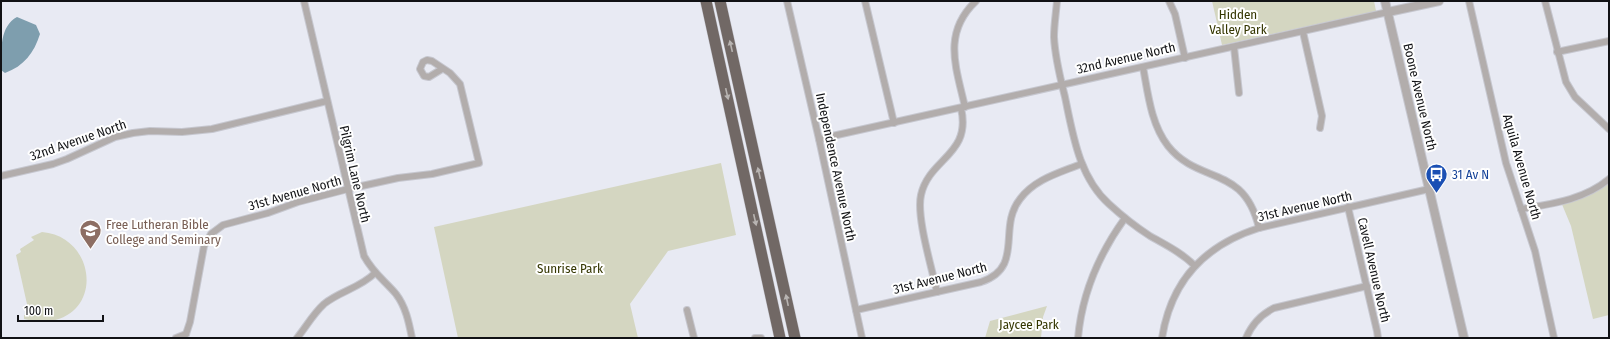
<svg xmlns="http://www.w3.org/2000/svg" width="1610" height="339" font-family="'Fira Sans Condensed',sans-serif">
<style>
.green{fill:#d4d6c1}
.water{fill:#7e9eae}
.lines{fill:none;stroke-linecap:round;stroke-linejoin:round}
.minor-casing{stroke:#c6c7cf;stroke-width:8}
.tertiary-casing{stroke:#c6c7cf;stroke-width:10}
.motorway-casing{stroke:#c6c7cf;stroke-width:12}
.minor{stroke:#b2adac;stroke-width:6}
.tertiary{stroke:#b2adac;stroke-width:8}
.motorway{stroke:#716865;stroke-width:11}
.oneway{fill:#b8b4b2}
.labels{text-anchor:middle;dominant-baseline:central;stroke-width:4;stroke-linejoin:round;paint-order:stroke}
.park-label{font-size:13px;fill:#343600;stroke:#fff}
.street-label{font-size:13px;fill:#111215;stroke:#fff}
.transit-label{font-size:13px;fill:#164399;stroke:#fff;text-anchor:start}
.education-label{font-size:13px;fill:#785e54;stroke:#fff;text-anchor:start}
</style>
<rect width="100%" height="100%" fill="#e8eaf3"/>
<g class="green">
<polygon points="1212,1 1374,1 1376,11 1222,45"/>
<polygon points="721,163 736,235 668,251 630,304 638,338 458,338 434,227"/>
<polygon points="1609,179 1609,315 1593,319 1571,226 1561,202"/>
<path d="M42,232C94,236 105,311 51,321C42,323 33,321 24,319V315H29V313L16,255L21,252L20,249L34,240L31,237Z"/>
<polygon points="1047,306 1043,317 1041,338 985,338 990,321"/>
</g>
<path class="water" d="M17,17L36,25L40,34C34,53 24,66 5,73L1,70C1,49 0,26 17,17Z"/>
<g class="lines">
<defs>
<g id="minor">
<path d="M304,1L364,256C374,274 384,280 396,294C406,307 409,323 412,338"/>
<polyline points="787,1 819,139 862,338"/>
<polyline points="865,1 894,123"/>
<path d="M1057,1C1056,13 1054,25 1054,37C1055,58 1060,77 1065,97C1073,135 1079,177 1109,204C1122,216 1136,227 1150,236C1166,245 1182,253 1195,266"/>
<polyline points="1169,1 1175,14 1185,58"/>
<polyline points="1469,1 1506,163 1535,251 1554,338"/>
<polyline points="1545,1 1566,82 1575,97 1609,129"/>
<polyline points="1303,32 1322,116 1320,128"/>
<polyline points="1234,47 1239,93"/>
<polyline points="1557,52 1609,41"/>
<path d="M1143,67C1148,94 1151,124 1168,146C1199,185 1244,164 1259,228"/>
<path d="M965,107C956,67 942,33 976,1"/>
<polyline points="819,139 1388,12"/>
<polyline points="1,176 53,164 67,159 115,137 133,133 150,131 182,132 212,129 327,101"/>
<polyline points="1348,207 1377,331 1378,338"/>
<path d="M1521,209C1551,204 1584,200 1609,179"/>
<path d="M937,292C932,268 916,217 921,195C929,158 972,155 961,108"/>
<polyline points="687,310 694,338"/>
<path d="M856,310L981,282C1025,267 997,228 1020,199C1035,179 1059,173 1081,164"/>
<polyline points="186,334 190,322 204,246 211,234 223,225 268,213 298,202 348,189 398,178 432,174 479,163 460,84 450,73 432,61 427,60 423,62 420,69 424,76 429,77 442,69"/>
<polyline points="176,338 186,334"/>
<path d="M297,338C306,327 313,314 324,304C340,291 360,288 375,273"/>
<polyline points="755,338 761,338"/>
<path d="M1078,338C1082,293 1099,254 1125,218"/>
<path d="M1162,338C1171,281 1205,245 1259,228L1429,189"/>
<path d="M1246,338C1252,324 1260,315 1274,308L1367,286"/>
</g>
<g id="tertiary">
<polyline points="1385,1 1464,338"/>
<polyline points="1388,12 1439,1"/>
</g>
<g id="motorway">
<polyline points="706,1 780,338"/>
<polyline points="720,1 795,338"/>
</g>
</defs>
<use href="#minor" class="minor-casing"/>
<use href="#tertiary" class="tertiary-casing"/>
<use href="#motorway" class="motorway-casing"/>
<use href="#minor" class="minor"/>
<use href="#tertiary" class="tertiary"/>
<use href="#motorway" class="motorway"/>
</g>
<defs><path id="oneway-solid" d="M-6-.8H1V-3.2L6.5 0L1 3.2V.8H-6Z"/></defs>
<g class="oneway">
<use href="#oneway-solid" transform="translate(731 46) rotate(-103)"/>
<use href="#oneway-solid" transform="translate(727 94) rotate(77)"/>
<use href="#oneway-solid" transform="translate(759 173) rotate(-103)"/>
<use href="#oneway-solid" transform="translate(755 220) rotate(77)"/>
<use href="#oneway-solid" transform="translate(787 300) rotate(-102)"/>
</g>
<defs>
<symbol id="bus-pin" viewBox="-11 -11 22 30"><path d="M0 17L-7.5 6A9.5 9.5 0 1 1 7.5 6Z" fill="#1a4fb4" stroke="#fff"/><path d="M-5-6H5V4H4V6H2V4H-2V6H-4V4H-5ZM-3.5-4V0h7V-4ZM-3.5 1.2v1.5H-2V1.2ZM2 1.2v1.5H3.5V1.2Z" fill="#fff"/></symbol>
<symbol id="university-pin" viewBox="-11 -11 22 30"><path d="M0 17L-7.5 6A9.5 9.5 0 1 1 7.5 6Z" fill="#8d6e63" stroke="#fff"/><path d="M0-5L7-2L0 1L-7-2ZM-4 1L0 2.5L4 1V4Q0 6-4 4Z" fill="#fff"/></symbol>
</defs>
<g fill-rule="evenodd">
<use href="#bus-pin" x="1424" y="162" width="25" height="34"/>
<use href="#university-pin" x="78" y="218" width="25" height="34"/>
</g>
<g class="labels">
<g class="park-label">
<text x="1238" y="14">Hidden<tspan x="1238" dy="15">Valley Park</tspan></text>
<text x="570" y="268">Sunrise Park</text>
<text x="1029" y="324">Jaycee Park</text>
</g>
<g class="street-label">
<text transform="translate(1126 58) rotate(-13)">32nd Avenue North</text>
<text transform="translate(1420 97) rotate(77)">Boone Avenue North</text>
<text transform="translate(78 140) rotate(-19)">32nd Avenue North</text>
<text transform="translate(836 167) rotate(78)">Independence Avenue North</text>
<text transform="translate(1522 167) rotate(74)">Aquila Avenue North</text>
<text transform="translate(355 174) rotate(77)">Pilgrim Lane North</text>
<text transform="translate(295 193) rotate(-16)">31st Avenue North</text>
<text transform="translate(1305 206) rotate(-13)">31st Avenue North</text>
<text transform="translate(1374 270) rotate(77)">Cavell Avenue North</text>
<text transform="translate(940 278) rotate(-14)">31st Avenue North</text>
</g>
<g class="transit-label">
<text x="1452" y="174">31 Av N</text>
</g>
<g class="education-label">
<text x="106" y="224">Free Lutheran Bible<tspan x="106" dy="15">College and Seminary</tspan></text>
</g>
</g>
<rect width="1610" height="339" fill="none" stroke="#111215" stroke-width="4"/>
<path d="M18 315v6h85v-6" fill="none" stroke="#111215" stroke-width="2"/>
<text x="24" y="315" font-size="12" fill="#111215" stroke="#ffffff" stroke-width="3" paint-order="stroke">100 m</text>
</svg>
